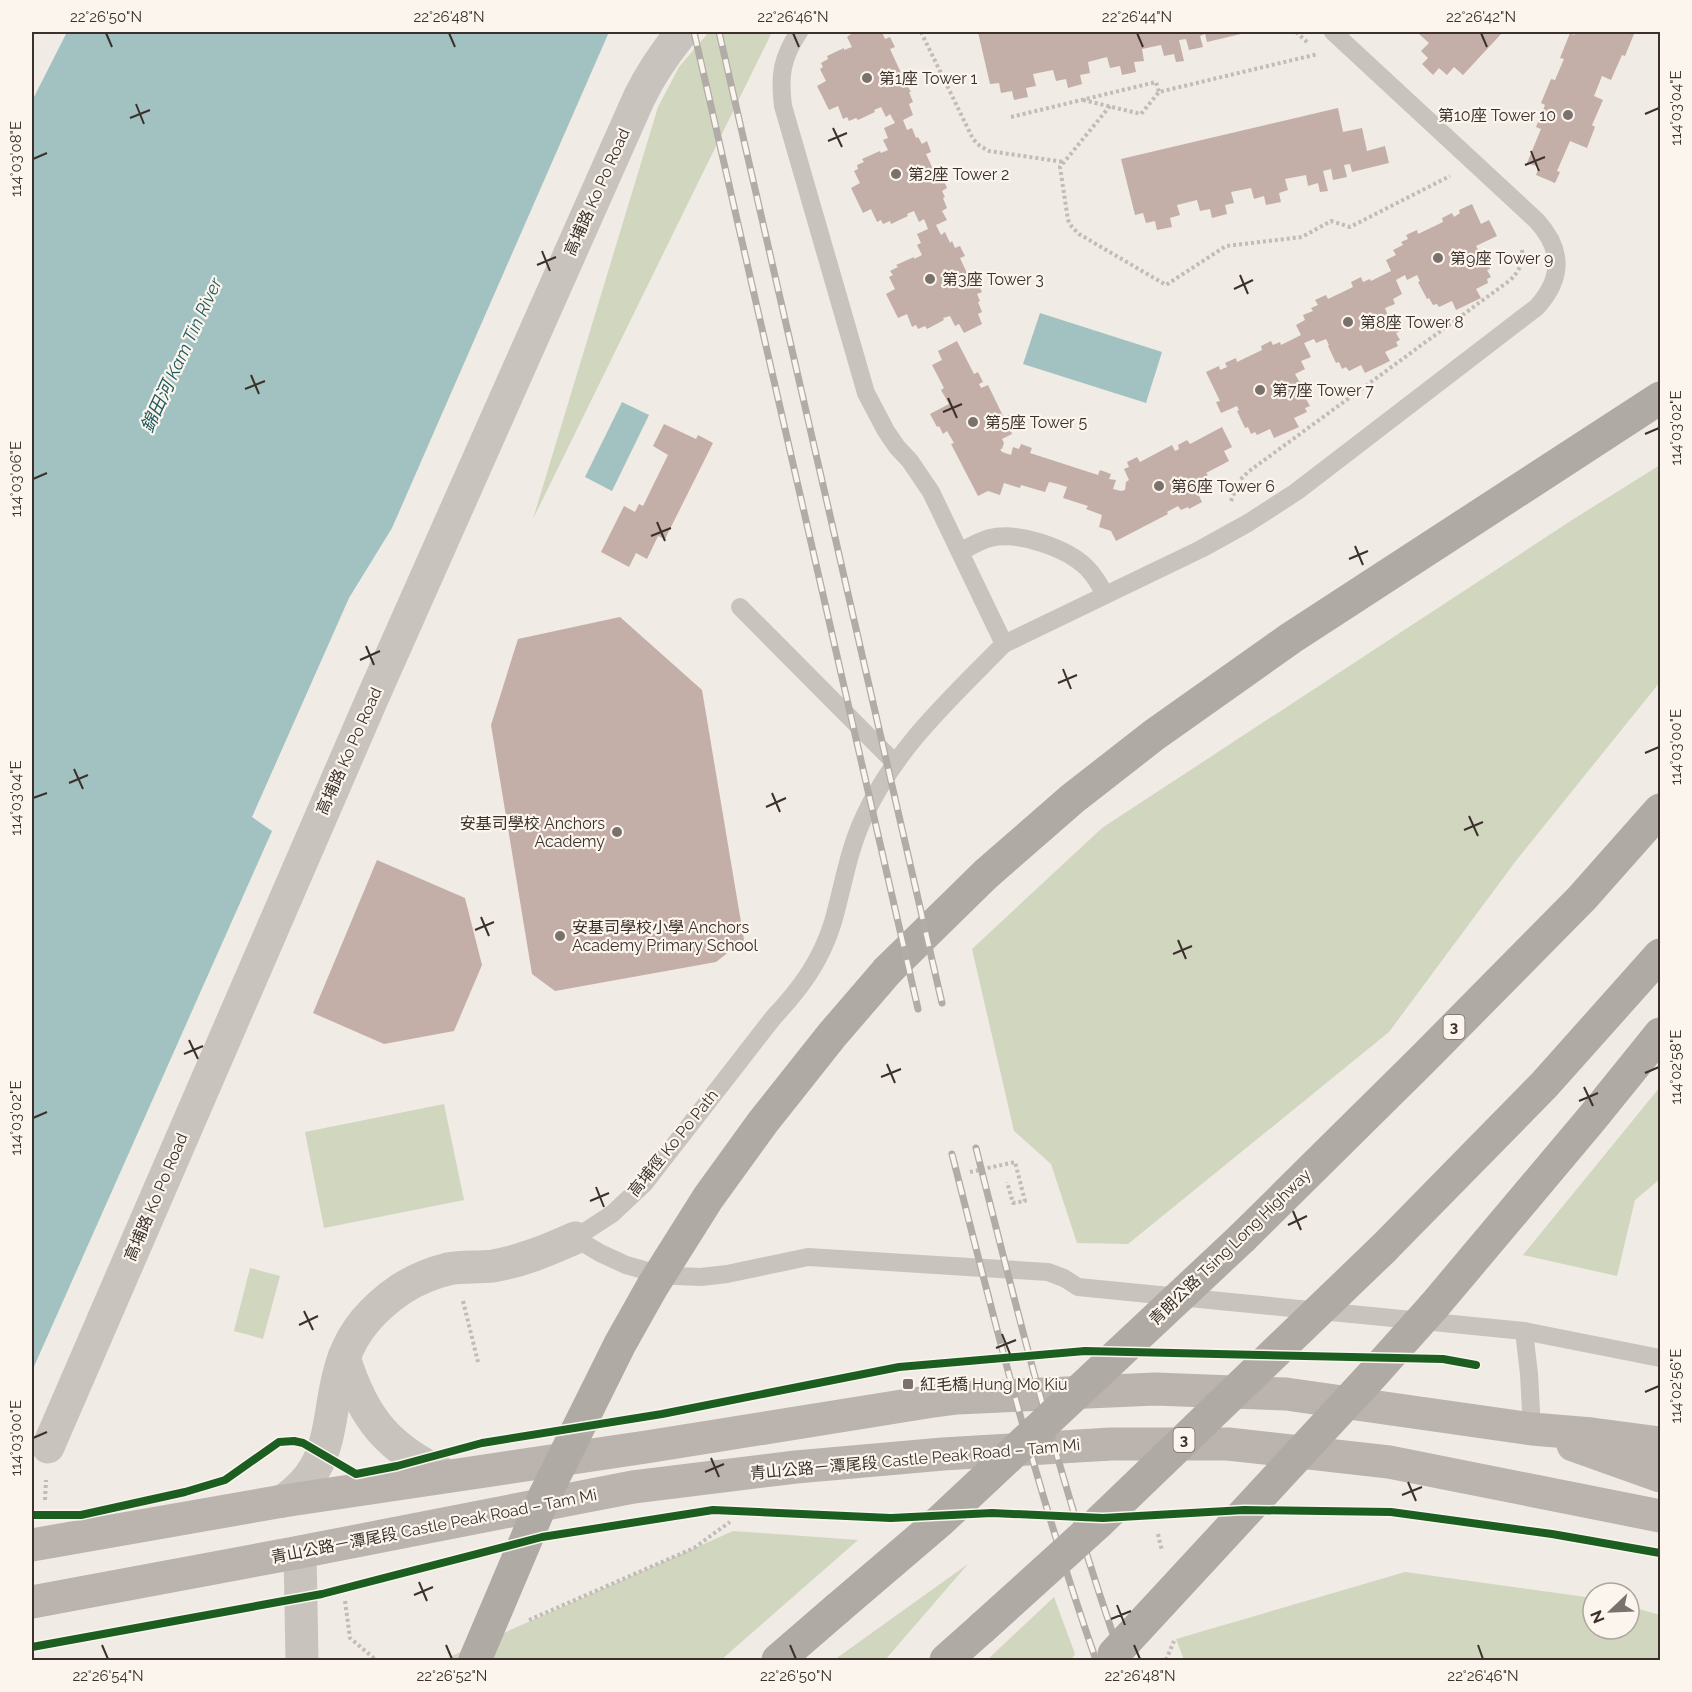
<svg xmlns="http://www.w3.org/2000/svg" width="1692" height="1692" font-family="Raleway,'Noto Sans TC',sans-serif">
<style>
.green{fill:#d1d6bf}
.water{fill:#a1c2c1}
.building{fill:#c3afa7}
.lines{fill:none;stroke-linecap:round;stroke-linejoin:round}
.path{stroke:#c2bbb6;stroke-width:4;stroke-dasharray:3 3;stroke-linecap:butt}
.service{stroke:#c9c3be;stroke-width:18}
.minor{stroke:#c9c3be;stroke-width:33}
.secondary{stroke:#bab3ae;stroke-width:33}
.motorway{stroke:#afaaa4;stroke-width:33}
.rail-casing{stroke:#b1aca8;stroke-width:7}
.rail{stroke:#fbf5ee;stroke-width:4.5;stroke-dasharray:14;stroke-linecap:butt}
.motorway-bridge{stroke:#afaaa4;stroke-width:33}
.cycleway-casing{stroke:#fbf5ee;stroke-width:11}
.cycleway{stroke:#1b5e20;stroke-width:8}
.ticks{fill:none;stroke:#3b302b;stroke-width:2}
.poi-dot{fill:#7a716c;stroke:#fbf5ee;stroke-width:2}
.labels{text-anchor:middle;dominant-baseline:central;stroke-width:4.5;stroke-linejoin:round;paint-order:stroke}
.shield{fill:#fbf5ee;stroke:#756b66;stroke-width:1.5}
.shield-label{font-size:15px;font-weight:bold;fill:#3b302b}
.poi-label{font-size:16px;fill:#3b302b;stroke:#fbf5ee;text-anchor:start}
.street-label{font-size:16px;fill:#3b302b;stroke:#fbf5ee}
.water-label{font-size:18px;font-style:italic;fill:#1f5a5e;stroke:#fbf5ee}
.neatline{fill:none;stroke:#3b302b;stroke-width:2}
.ticks-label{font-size:15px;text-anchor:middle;fill:#3b302b}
</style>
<rect width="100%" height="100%" fill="#f0ebe5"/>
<g class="green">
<polygon points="709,32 772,32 533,519 658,107 679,67"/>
<polygon points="1660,465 1660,682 1515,862 1389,1032 1128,1244 1077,1243 1051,1164 1014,1131 972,949 1102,828 1572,520"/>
<polygon points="1660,1087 1660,1179 1635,1200 1617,1276 1523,1255"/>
<polygon points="444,1104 464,1200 324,1228 305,1132"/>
<polygon points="250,1268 280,1276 263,1339 234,1331"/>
<polygon points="733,1531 858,1540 721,1660 443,1660"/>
<polygon points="968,1564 885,1660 834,1660"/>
<polygon points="1405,1572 1593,1598 1593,1629 1629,1629 1629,1606 1660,1615 1660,1660 1184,1660 1176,1639"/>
<polygon points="1054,1597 1075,1654 1071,1660 987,1660"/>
</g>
<g class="water">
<polygon points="67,32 609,32 392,528 349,598 252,817 272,831 32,1371 32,101"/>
<polygon points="1040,313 1162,352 1146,403 1023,364"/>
<polygon points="622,402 649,415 612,491 585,477"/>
</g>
<g class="building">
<polygon points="850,32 879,32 879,33 882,32 885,39 890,37 895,47 890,49 902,75 907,72 913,82 907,85 911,92 909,92 913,102 909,104 913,115 903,120 907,130 912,128 916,138 918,137 922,144 927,141 931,152 926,154 938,180 943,178 947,188 942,191 945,197 943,198 947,208 942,211 947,220 936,225 941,235 945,232 950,243 952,241 955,248 960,246 965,256 960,258 972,284 977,282 982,292 977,294 980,301 978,302 982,312 978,314 982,324 964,333 959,324 955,326 950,316 943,318 944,320 927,329 925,326 918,329 916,325 912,327 907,314 898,318 886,294 895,289 889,277 893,275 890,271 898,267 896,265 914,257 914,259 922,255 917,245 921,243 917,234 928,229 924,219 919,222 914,211 907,214 908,216 891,224 890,221 883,224 881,220 877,222 871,209 863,213 851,188 860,183 854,171 858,169 857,165 864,162 862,159 880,151 881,153 888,150 883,140 888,138 884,128 895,123 890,114 886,117 881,107 874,110 875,112 858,120 856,118 849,121 847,117 843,119 838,106 829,110 817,86 826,81 820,69 823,67 821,63 828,59 827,56 844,48 844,50 852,47 847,37 851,34"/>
<polygon points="978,32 1244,32 1245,33 1207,42 1205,34 1200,36 1203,47 1189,50 1186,39 1179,40 1184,61 1176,62 1174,54 1164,56 1161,45 1142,49 1144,61 1134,62 1136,72 1122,75 1120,66 1110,68 1107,57 1088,62 1090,73 1080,75 1082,84 1068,88 1066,79 1056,81 1053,70 1033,74 1036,86 1026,88 1028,97 1014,100 1012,91 1001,93 999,83 990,84"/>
<polygon points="1417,32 1500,32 1502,33 1463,75 1454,67 1447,75 1439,68 1433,75 1422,64 1428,58 1421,51 1429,43"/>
<polygon points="1576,32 1627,32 1634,34 1625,56 1622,55 1611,80 1602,76 1594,96 1603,100 1592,125 1595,127 1587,148 1570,141 1557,171 1560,172 1555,183 1536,175 1539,167 1527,163 1541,129 1536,127 1545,105 1541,103 1551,79 1555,80 1564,59 1560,58 1570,33 1574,35"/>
<polygon points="1338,108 1343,132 1362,128 1367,151 1385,146 1389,163 1352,172 1350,164 1344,165 1347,177 1333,180 1331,169 1323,171 1328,191 1320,192 1318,183 1308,186 1306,175 1285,179 1288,190 1279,193 1281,202 1266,205 1264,196 1254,199 1251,188 1231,192 1234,203 1225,205 1227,214 1212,218 1210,209 1200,211 1197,200 1177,205 1180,215 1170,218 1172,227 1157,230 1155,221 1146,223 1143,213 1135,215 1121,159"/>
<polygon points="1472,204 1481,224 1489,220 1497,236 1476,246 1480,253 1482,252 1490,269 1487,270 1491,277 1487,279 1488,283 1476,289 1481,298 1456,310 1452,301 1439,307 1437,304 1433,305 1429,298 1427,299 1418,282 1420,281 1417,275 1407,280 1405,275 1396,280 1402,294 1393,299 1395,304 1385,308 1388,316 1391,315 1399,332 1396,333 1400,340 1396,342 1398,346 1385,352 1390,361 1365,373 1361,365 1349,371 1346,367 1342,369 1339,362 1336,363 1328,346 1329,345 1326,339 1316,343 1314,339 1304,343 1311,357 1301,361 1305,369 1295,374 1299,381 1300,381 1309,398 1306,399 1310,406 1305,408 1307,412 1294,418 1299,427 1274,438 1270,429 1257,435 1255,432 1251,434 1248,427 1245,428 1237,411 1239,410 1237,406 1221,413 1216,402 1220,401 1206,372 1219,366 1220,370 1227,367 1225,363 1236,358 1237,362 1262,350 1261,346 1271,341 1273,345 1280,342 1281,345 1301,335 1296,325 1305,320 1303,315 1313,311 1311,308 1318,305 1315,300 1326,295 1328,299 1353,287 1351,282 1361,277 1363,282 1370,279 1371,281 1391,271 1386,260 1396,255 1393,250 1403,245 1401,242 1408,239 1406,235 1417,230 1418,234 1443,222 1442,218 1452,213 1454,217 1460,213 1459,210"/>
<polygon points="957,341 974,374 978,372 983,382 979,384 981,388 988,385 1004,418 1009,415 1014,426 1010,428 1012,434 1002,439 1004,443 1002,449 1000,449 1002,452 1011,455 1013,447 1019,449 1021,444 1032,448 1030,453 1098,475 1100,470 1111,474 1109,479 1116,480 1113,489 1121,491 1125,490 1126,482 1129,480 1124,469 1129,467 1127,462 1137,457 1140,462 1172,445 1175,451 1179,449 1178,445 1187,440 1190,444 1222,427 1232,447 1224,451 1229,461 1206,473 1208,475 1193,483 1202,502 1189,509 1188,507 1181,510 1178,506 1167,512 1168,514 1116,541 1111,531 1099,527 1102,515 1086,509 1088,506 1063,498 1067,487 1058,484 1049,482 1045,492 1021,485 1020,488 1004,483 1000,495 988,491 978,496 951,444 954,443 947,431 943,434 939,426 937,427 930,414 949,404 941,390 944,388 932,365 942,360 938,351"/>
<polygon points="664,424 696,439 698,435 713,443 665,539 658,536 647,559 636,553 629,567 601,552 624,506 635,512 639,504 643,506 668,455 653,446"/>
<polygon points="620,617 702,690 744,940 716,962 555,991 532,974 491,725 518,639"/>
<polygon points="377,860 465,898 482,965 454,1031 384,1044 313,1013"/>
</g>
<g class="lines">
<g class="path">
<polyline points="921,32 973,139 980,146 989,151 1064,162"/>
<polyline points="1296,32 1307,42"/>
<polyline points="1083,100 1141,114 1159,92 1318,54"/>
<polyline points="1110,106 1060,167 1068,220 1072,227 1079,234 1166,285 1226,246 1302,237 1331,221 1350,227 1450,176"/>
<polyline points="1011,117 1156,82 1159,92"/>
<path d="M1231,501L1239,481L1248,472L1509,281C1520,271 1523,263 1522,248"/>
<polyline points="970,1172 1015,1162 1025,1201 1013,1203 1007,1182"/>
<polyline points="463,1301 478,1362"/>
<polyline points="45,1500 46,1480"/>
<polyline points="1158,1534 1162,1551"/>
<polyline points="345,1601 350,1638 376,1660"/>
<polyline points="529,1620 694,1548 730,1522"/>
<polyline points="1166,1660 1174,1641"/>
</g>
<g class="service">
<path d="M799,32C782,57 779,76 783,106L866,393L886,431L897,447L910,461L931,492L1004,644L1201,549L1248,523L1296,492L1537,307C1563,278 1563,250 1537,221L1333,32"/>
<path d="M960,552C969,547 979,541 990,538C1018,531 1067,548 1087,568C1095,576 1100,585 1105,595"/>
<polyline points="740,607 895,763"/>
<path d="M1004,644C951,698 896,747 864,817C848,851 843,887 833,922C821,961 801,988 773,1018L644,1184L612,1214L575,1238L600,1253L626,1265L651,1272L676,1276L701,1277L727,1274L808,1257L1048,1272L1064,1278L1078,1287L1524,1331L1660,1358"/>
<polyline points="1524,1331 1529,1374 1532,1429"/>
</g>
<g class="minor">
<path d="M344,1357C363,1419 389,1450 448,1476"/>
<path d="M48,1447L372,699L639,98C651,73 665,53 682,32"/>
<path d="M283,1501C296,1492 307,1482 315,1468C334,1436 330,1393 344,1358C354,1329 376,1306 401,1289C415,1280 432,1273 448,1269C462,1266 478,1268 493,1266C522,1261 548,1250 575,1238"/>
<polyline points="300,1552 302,1660"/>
</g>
<g class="secondary">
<polyline points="1573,1445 1660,1476"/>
<polyline points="32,1545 283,1501 646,1447 927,1402 957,1398 1155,1389 1286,1394 1532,1429 1592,1434 1660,1443"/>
<polyline points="32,1602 300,1552 633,1487 796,1467 943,1454 1111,1444 1228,1444 1389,1462 1660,1516"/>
</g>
<g class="motorway">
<polyline points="888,970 986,874 1072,799 1154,735 1291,638 1660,398"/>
<polyline points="1242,1238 1423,1059 1582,898 1660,810"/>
<polyline points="1383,1249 1544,1085 1660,955"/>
<polyline points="1434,1306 1593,1117 1660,1034"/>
<polyline points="778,1660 837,1609"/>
<polyline points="946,1660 982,1628"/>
</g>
<defs>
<g id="rail">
<polyline points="694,32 918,1009"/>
<polyline points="719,32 942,1003"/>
<path d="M976,1148C1019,1320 1063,1493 1122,1660"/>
<path d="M952,1154C995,1324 1038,1495 1096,1660"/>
</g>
</defs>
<use href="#rail" class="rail-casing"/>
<use href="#rail" class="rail"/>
<g class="motorway-bridge">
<polyline points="837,1609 940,1521 1242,1238"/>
<polyline points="982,1628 1098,1523 1383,1249"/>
<polyline points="1114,1654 1374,1373 1434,1306"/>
<polyline points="475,1660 545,1495 620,1344 652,1287 708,1198 763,1122 832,1035 888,970"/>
</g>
<defs>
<g id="cycleway">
<polyline points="32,1515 81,1515 185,1492 225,1480 279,1442 294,1441 303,1443 356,1474 397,1466 482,1443 662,1414 899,1367 1085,1351 1443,1359 1476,1365"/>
<polyline points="32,1647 322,1594 542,1537 713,1510 891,1518 992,1513 1103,1518 1244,1510 1391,1512 1552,1534 1660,1553"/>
</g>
</defs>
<use href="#cycleway" class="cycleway-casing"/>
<use href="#cycleway" class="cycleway"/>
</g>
<path class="ticks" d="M106,33L112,47M449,33L455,47M793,33L799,47M1137,33L1143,47M1481,33L1487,47M136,104L144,124M1645,114L1659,108M130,118L150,110M833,128L842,147M828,141L847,133M1531,151L1539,171M33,159L47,153M1525,165L1545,157M542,251L550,271M537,265L556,257M1240,275L1248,294M1234,289L1253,280M251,375L259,394M245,389L265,381M948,398L957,418M943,412L962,404M1645,434L1659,428M33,479L47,473M657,522L665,541M651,536L671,528M1355,546L1363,565M1349,559L1368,551M366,646L374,665M360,660L380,651M1063,669L1071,689M1058,683L1077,675M1645,753L1659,747M74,769L83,789M69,783L88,775M772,793L780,812M33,798L47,793M766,807L786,798M1469,816L1478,836M1464,830L1483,822M481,917L489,936M475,930L494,922M1178,940L1186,959M1173,954L1192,946M189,1040L198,1059M184,1054L203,1046M887,1064L895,1083M1645,1073L1659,1067M881,1077L901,1069M1584,1087L1593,1106M1579,1101L1598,1093M33,1118L47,1112M596,1187L604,1207M590,1201L609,1193M1293,1211L1301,1230M1288,1225L1307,1216M304,1311L313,1330M299,1325L318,1316M1002,1334L1010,1354M996,1348L1016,1340M1645,1392L1659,1386M33,1438L47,1432M711,1458L719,1477M705,1472L724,1464M1408,1482L1416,1501M1402,1495L1422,1487M419,1582L427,1601M414,1595L433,1587M1117,1605L1125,1625M1111,1619L1131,1611M102,1645L108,1659M446,1645L452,1659M790,1645L796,1659M1134,1645L1140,1659M1478,1645L1483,1659"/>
<g class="poi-dot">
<circle cx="867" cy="78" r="6"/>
<circle cx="1568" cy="115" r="6"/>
<circle cx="896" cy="174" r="6"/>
<circle cx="1438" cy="258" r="6"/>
<circle cx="930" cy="279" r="6"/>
<circle cx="1348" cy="322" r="6"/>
<circle cx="1260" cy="390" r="6"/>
<circle cx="973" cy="422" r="6"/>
<circle cx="1159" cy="486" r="6"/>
<circle cx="617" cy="832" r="6"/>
<circle cx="560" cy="936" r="6"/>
<rect x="902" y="1378" width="12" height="12" rx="3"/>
</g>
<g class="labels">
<g class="shield">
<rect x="1443.5" y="1015" width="21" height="24" rx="4.5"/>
<rect x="1173.5" y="1428" width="21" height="24" rx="4.5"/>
</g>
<g class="shield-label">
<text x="1454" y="1027">3</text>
<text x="1184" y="1440">3</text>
</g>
<g class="poi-label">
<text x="879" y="78">第1座 Tower 1</text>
<text x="1556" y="115" text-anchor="end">第10座 Tower 10</text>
<text x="908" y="174">第2座 Tower 2</text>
<text x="1450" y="258">第9座 Tower 9</text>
<text x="942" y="279">第3座 Tower 3</text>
<text x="1360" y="322">第8座 Tower 8</text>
<text x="1272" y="390">第7座 Tower 7</text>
<text x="985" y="422">第5座 Tower 5</text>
<text x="1171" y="486">第6座 Tower 6</text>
<text x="605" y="823" text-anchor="end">安基司學校 Anchors<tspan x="605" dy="18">Academy</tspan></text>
<text x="572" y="927">安基司學校小學 Anchors<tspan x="572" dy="18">Academy Primary School</tspan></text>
<text x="920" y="1384">紅毛橋 Hung Mo Kiu</text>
</g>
<g class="street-label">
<text transform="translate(597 192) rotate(-66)">高埔路 Ko Po Road</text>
<text transform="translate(349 751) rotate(-66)">高埔路 Ko Po Road</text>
<text transform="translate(673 1143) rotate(-51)">高埔徑 Ko Po Path</text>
<text transform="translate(156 1197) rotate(-67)">高埔路 Ko Po Road</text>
<text transform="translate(1230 1247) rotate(-44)">青朗公路 Tsing Long Highway</text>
<text transform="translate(915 1459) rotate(-5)">青山公路－潭尾段 Castle Peak Road – Tam Mi</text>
<text transform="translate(434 1526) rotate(-11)">青山公路－潭尾段 Castle Peak Road – Tam Mi</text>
</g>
<g class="water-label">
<text transform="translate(181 355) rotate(-65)">錦田河 Kam Tin River</text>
</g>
</g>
<rect width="1692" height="1692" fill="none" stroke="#fbf5ee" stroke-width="66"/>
<g transform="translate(1611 1611) rotate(247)"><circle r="28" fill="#fbf5ee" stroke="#aea6a0" stroke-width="1.5"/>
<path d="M0-4.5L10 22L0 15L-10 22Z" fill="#7a716c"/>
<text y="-9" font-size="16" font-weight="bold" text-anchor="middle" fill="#3b302b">N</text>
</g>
<rect x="33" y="33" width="1626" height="1626" class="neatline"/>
<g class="ticks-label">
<text x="106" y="22">22°26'50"N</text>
<text x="449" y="22">22°26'48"N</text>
<text x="793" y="22">22°26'46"N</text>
<text x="1137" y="22">22°26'44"N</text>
<text x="1481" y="22">22°26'42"N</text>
<text transform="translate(1676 108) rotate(-90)" y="5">114°03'04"E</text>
<text transform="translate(16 159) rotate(-90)" y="5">114°03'08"E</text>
<text transform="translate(1676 428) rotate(-90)" y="5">114°03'02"E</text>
<text transform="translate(16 479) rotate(-90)" y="5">114°03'06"E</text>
<text transform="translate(1676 747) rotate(-90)" y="5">114°03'00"E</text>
<text transform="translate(16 798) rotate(-90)" y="5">114°03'04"E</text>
<text transform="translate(1676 1067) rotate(-90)" y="5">114°02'58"E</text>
<text transform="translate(16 1118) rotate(-90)" y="5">114°03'02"E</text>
<text transform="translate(1676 1386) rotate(-90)" y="5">114°02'56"E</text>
<text transform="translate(16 1438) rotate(-90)" y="5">114°03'00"E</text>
<text x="108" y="1681">22°26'54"N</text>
<text x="452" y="1681">22°26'52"N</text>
<text x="796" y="1681">22°26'50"N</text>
<text x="1140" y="1681">22°26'48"N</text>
<text x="1483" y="1681">22°26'46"N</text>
</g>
</svg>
